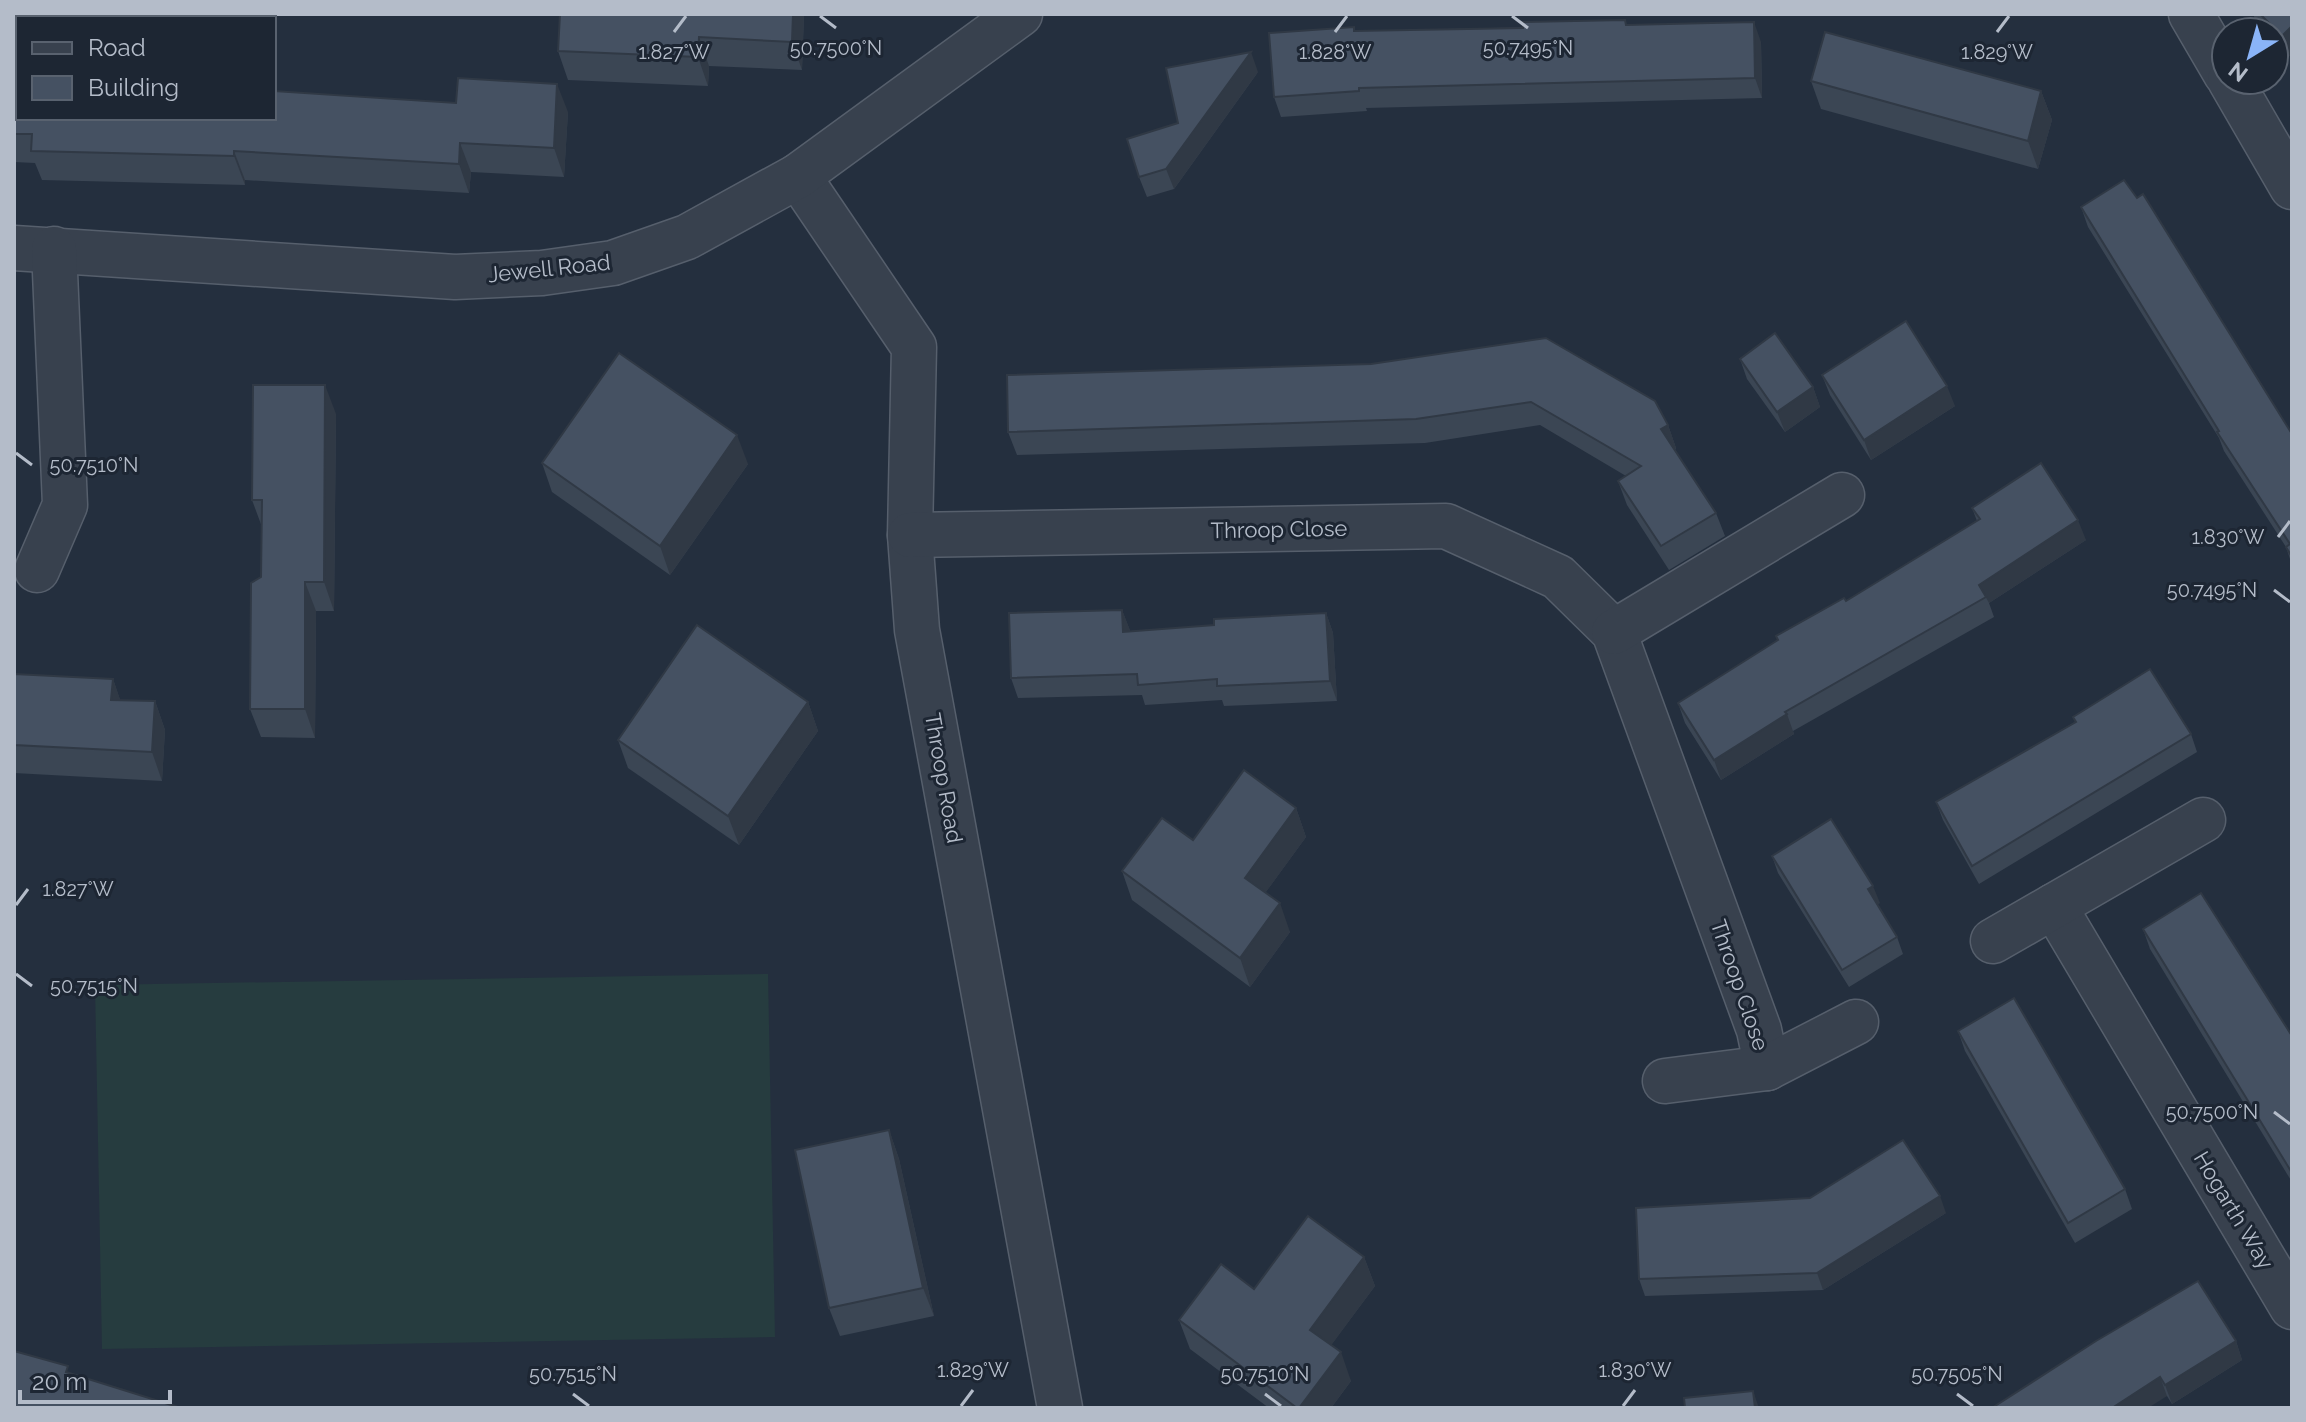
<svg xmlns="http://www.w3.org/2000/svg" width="2306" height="1422" font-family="Raleway,sans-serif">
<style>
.pitch{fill:#263c3f}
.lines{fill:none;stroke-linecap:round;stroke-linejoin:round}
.minor-casing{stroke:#565f6c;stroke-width:47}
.minor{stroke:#38414e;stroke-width:44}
.wall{fill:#3b4654}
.shaded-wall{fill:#303945}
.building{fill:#455162;stroke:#303945;stroke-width:2}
.ticks{fill:none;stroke:#b4bcc9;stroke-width:3}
.labels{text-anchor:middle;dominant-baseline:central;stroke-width:6;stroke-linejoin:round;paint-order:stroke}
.street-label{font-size:22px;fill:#b4bcc9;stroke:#1d2633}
.ticks-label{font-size:20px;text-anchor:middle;fill:#b4bcc9;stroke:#1d2633;stroke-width:6;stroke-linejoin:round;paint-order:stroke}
</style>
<rect width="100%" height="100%" fill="#242f3e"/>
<polygon class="pitch" points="768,974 775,1337 102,1349 95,985"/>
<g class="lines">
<defs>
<g id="minor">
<polyline points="2191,14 2226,74"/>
<polyline points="2230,80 2292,187"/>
<polyline points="798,176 914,347 910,535 917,630 1060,1408"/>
<polyline points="14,248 455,277 542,273 613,263 687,237 798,176 1020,14"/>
<polyline points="910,535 1446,526 1558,577 1614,632 1759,1030 1767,1068"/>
<polyline points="37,570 65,505 54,249"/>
<polyline points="1614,632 1842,495"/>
<polyline points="2054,906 2292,1307"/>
<polyline points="1993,941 2203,820"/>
<polyline points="1665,1081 1767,1068 1856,1022"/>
</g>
</defs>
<use href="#minor" class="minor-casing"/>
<use href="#minor" class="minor"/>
</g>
<g class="wall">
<polygon points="560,14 804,14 802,70 709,66 708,86 568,80 558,51"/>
<polygon points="2253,14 2292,14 2292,53 2289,56 2274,41 2274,32 2266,32 2256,21"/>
<polygon points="1627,25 1761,42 1762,98 1366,108 1367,111 1281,117 1274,97 1354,27 1355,31"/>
<polygon points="14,72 18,118 568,112 564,177 471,172 469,193 245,180 245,185 42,180 35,163 14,162"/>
<polygon points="1258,72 1174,189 1147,197 1139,177 1178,123"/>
<polygon points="1811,81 2041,91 2052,120 2038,169 1821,109"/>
<polygon points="2081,207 2292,434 2292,565 2286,547 2224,451 2219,438 2088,227"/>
<polygon points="1740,359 1813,387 1820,407 1785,432 1747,379"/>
<polygon points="1371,364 1668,425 1676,448 1675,450 1716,513 1725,536 1669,570 1627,505 1618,481 1626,476 1540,425 1425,443 1017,455 1008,432"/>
<polygon points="1822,375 1955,406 1871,460 1830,395"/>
<polygon points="336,414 334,611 316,611 315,738 261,737 250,709 261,577 262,527 252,500"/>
<polygon points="542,463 748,464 670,575 552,492"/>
<polygon points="1972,508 2086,540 1989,603 1994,617 1793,731 1794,734 1721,780 1685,723 1678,703 1977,521"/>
<polygon points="1122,610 1130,631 1214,625 1326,613 1333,633 1337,701 1224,706 1222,700 1145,705 1142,695 1018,698 1011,678"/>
<polygon points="14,674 113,679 120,700 155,701 165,730 162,781 14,773"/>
<polygon points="808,702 818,731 739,845 628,768 618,740"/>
<polygon points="2073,717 2191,734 2197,752 1979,884 1943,820 1936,802 2075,722"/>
<polygon points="1296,808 1306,837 1265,893 1290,932 1250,987 1132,900 1122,871 1193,840"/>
<polygon points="1772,856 1880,903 1877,904 1897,937 1903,954 1849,987 1778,873"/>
<polygon points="2143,929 2292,1036 2292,1182 2150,949"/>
<polygon points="1958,1031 2125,1189 2132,1209 2075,1243 1965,1051"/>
<polygon points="889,1130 899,1159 934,1316 840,1336 829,1308"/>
<polygon points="1946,1213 1823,1290 1645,1296 1639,1279"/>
<polygon points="1364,1257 1375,1286 1331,1345 1351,1381 1331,1408 1269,1408 1190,1349 1179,1320 1254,1289"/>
<polygon points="2236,1341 2242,1360 2172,1404 2167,1396 1992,1408"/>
</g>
<g class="shaded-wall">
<polygon points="793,14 804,14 802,70 792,42"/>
<polygon points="1754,22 1761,42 1762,98 1755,78"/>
<polygon points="2292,26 2292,53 2289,56 2282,36"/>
<polygon points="699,37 709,66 708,86 698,57"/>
<polygon points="1251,52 1258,72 1174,189 1166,169"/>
<polygon points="557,84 568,112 564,177 554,148"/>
<polygon points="2041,91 2052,120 2038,169 2028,141"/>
<polygon points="460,143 471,172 469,193 459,164"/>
<polygon points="234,151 245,180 245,185 234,156"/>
<polygon points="325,385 336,414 334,611 324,582"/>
<polygon points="1947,386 1955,406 1871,460 1864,440"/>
<polygon points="1813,387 1820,407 1785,432 1777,412"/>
<polygon points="1668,425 1676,448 1670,453 1661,429"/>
<polygon points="737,435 748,464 670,575 660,546"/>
<polygon points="2078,520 2086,540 1989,603 1979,585"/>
<polygon points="305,582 316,611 315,738 305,709"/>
<polygon points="1122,610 1130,630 1130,652 1123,632"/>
<polygon points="1326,613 1333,633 1337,701 1330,681"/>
<polygon points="113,679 123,708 111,700"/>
<polygon points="155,701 165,730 162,781 152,752"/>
<polygon points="808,702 818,731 739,845 728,816"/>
<polygon points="1787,714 1794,734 1721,780 1714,760"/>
<polygon points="1296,808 1306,837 1255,907 1245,878"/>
<polygon points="1873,886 1880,903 1874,906 1868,889"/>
<polygon points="1280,903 1290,932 1250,987 1240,958"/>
<polygon points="889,1130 899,1159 934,1316 923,1288"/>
<polygon points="1940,1196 1946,1213 1823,1290 1817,1273"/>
<polygon points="1364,1257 1375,1286 1321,1359 1310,1330"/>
<polygon points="2236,1341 2242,1360 2172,1404 2165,1385"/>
<polygon points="1341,1352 1351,1381 1331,1408 1299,1408"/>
<polygon points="2160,1377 2167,1396 2148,1408 2112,1408"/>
<polygon points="1753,1391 1759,1408 1755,1408"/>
</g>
<g class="building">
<polygon points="560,14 793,14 792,42 699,37 698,57 558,51"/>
<polygon points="2260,14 2292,14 2292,26 2282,36"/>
<polygon points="1625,20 1626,25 1754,22 1755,78 1359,88 1359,91 1274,97 1269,33 1354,27 1354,31 1523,28 1523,22"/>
<polygon points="1825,32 2041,91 2028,141 1811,81"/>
<polygon points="1251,52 1166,169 1139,177 1127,139 1178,123 1166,68"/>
<polygon points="14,72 18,72 18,118 274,118 274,91 456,103 458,78 557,84 554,148 460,143 459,164 234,151 234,156 31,151 32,134 14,134"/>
<polygon points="2124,180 2137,198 2143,194 2292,434 2292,557 2286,547 2290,544 2217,432 2219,431 2081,207"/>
<polygon points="1906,321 1947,386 1864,440 1822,375"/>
<polygon points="1775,333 1813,387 1777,412 1740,359"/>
<polygon points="1546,338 1655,401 1668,425 1661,429 1716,513 1661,546 1618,481 1641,466 1531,402 1416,419 1008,432 1007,375 1371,364"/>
<polygon points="619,353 737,435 660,546 542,463"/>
<polygon points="253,385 325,385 324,582 305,582 305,709 250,709 251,583 261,577 262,500 252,500"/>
<polygon points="2041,463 2078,520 1979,585 1986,597 1785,712 1787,714 1714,760 1678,703 1778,640 1776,636 1844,598 1846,601 1980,519 1972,508"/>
<polygon points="1122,610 1123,632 1214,625 1214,619 1326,613 1330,681 1217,686 1217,679 1138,685 1137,674 1011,678 1009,613"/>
<polygon points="697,625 808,702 728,816 618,740"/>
<polygon points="2150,669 2191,734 1972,866 1936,802 2076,722 2073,717"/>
<polygon points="14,674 113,679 111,700 155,701 152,752 14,745"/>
<polygon points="1244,770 1296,808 1245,878 1280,903 1240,958 1122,871 1162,818 1193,840"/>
<polygon points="1831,819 1873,886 1868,889 1897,937 1842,970 1772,856"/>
<polygon points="2201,893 2292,1036 2292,1173 2143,929"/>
<polygon points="2014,998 2125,1189 2068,1223 1958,1031"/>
<polygon points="889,1130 923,1288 829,1308 795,1150"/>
<polygon points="1903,1140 1940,1196 1817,1273 1639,1279 1636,1208 1810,1198"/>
<polygon points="1308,1216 1364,1257 1310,1330 1341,1352 1299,1408 1297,1408 1179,1320 1221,1264 1254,1289"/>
<polygon points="2198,1281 2236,1341 2165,1385 2160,1377 2112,1408 1992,1408 2096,1341"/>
<polygon points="14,1351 68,1366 66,1372 181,1408 14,1408"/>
<polygon points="1753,1391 1755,1408 1685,1408 1684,1398"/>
</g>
<path class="ticks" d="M820,16L836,28M1512,16L1528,28M674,32L686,16M1335,32L1347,16M1997,32L2009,16M16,453L32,465M2278,537L2290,521M2274,590L2290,602M16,905L28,889M16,974L32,986M2274,1112L2290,1124M573,1394L589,1406M1265,1394L1281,1406M1957,1394L1973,1406M961,1406L973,1390M1623,1406L1635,1390"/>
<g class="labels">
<g class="street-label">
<text transform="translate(549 268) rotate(-6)">Jewell Road</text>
<text transform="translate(1279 529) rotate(-1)">Throop Close</text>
<text transform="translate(944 778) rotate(80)">Throop Road</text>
<text transform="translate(1740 985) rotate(71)">Throop Close</text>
<text transform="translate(2234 1210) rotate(59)">Hogarth Way</text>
</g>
</g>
<g class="ticks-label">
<text x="836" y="55">50.7500°N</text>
<text x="1528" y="55">50.7495°N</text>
<text x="674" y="59">1.827°W</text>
<text x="1335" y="59">1.828°W</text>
<text x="1997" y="59">1.829°W</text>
<text x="94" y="472">50.7510°N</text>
<text x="2228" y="544">1.830°W</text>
<text x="2212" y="597">50.7495°N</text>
<text x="78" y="896">1.827°W</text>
<text x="94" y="993">50.7515°N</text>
<text x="2212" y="1119">50.7500°N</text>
<text x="973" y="1377">1.829°W</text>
<text x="1635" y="1377">1.830°W</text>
<text x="573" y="1381">50.7515°N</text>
<text x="1265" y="1381">50.7510°N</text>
<text x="1957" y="1381">50.7505°N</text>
</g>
<rect width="2306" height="1422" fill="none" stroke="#b4bcc9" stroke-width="32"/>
<rect x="16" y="16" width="260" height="104" fill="#1d2633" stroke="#59626f" stroke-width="2"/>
<rect x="32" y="42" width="40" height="12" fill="#38414e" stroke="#59626f" stroke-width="2"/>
<text x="88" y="56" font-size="24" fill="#b4bcc9">Road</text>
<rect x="32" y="76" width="40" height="24" fill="#455162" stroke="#59626f" stroke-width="2"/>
<text x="88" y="96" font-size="24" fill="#b4bcc9">Building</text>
<g transform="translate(2250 56) rotate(217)"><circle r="38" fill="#1d2633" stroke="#59626f" stroke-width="2"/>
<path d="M0-6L14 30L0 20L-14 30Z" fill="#8ab4f8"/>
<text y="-12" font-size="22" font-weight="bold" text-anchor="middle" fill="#b4bcc9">N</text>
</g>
<path d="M20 1390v12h150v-12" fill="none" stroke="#b4bcc9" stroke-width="4"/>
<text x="32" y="1390" font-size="24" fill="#b4bcc9" stroke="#1d2633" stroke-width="6" paint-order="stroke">20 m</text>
</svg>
